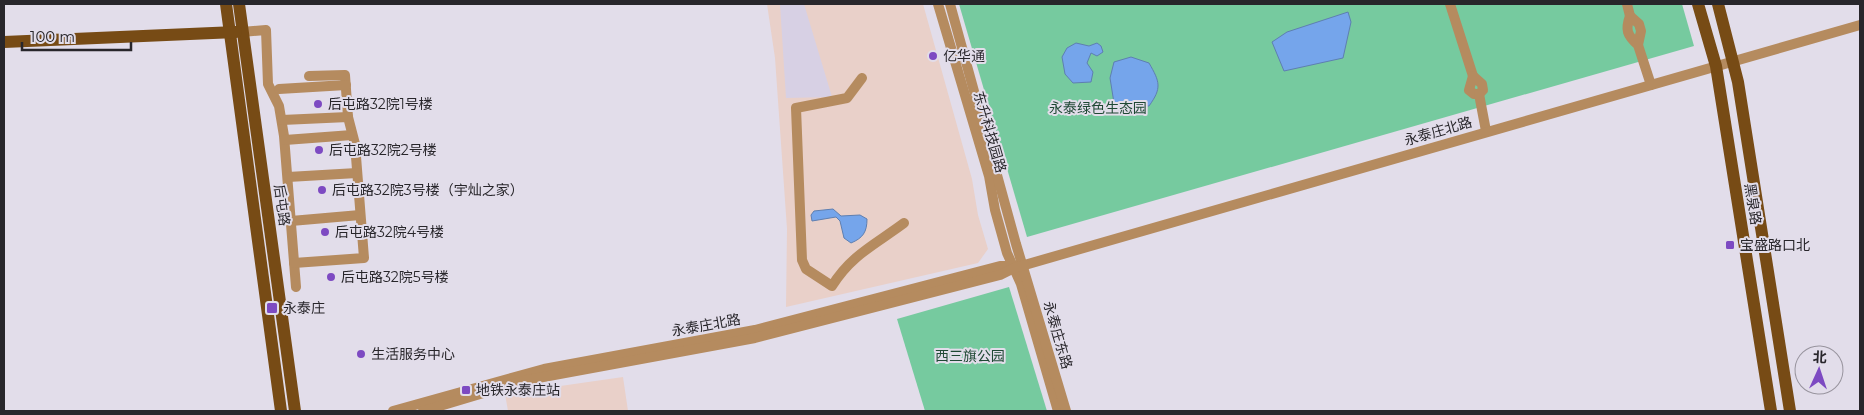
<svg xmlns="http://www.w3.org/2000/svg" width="1864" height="415" font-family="Montserrat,'Noto Sans SC',sans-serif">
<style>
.commercial{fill:#e9d0c9}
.built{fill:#d7d0e4}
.green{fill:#76ca9f}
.water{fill:#75a5eb;stroke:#5e7fb1}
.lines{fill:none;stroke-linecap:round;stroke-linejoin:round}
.minor{stroke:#b58b5f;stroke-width:10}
.major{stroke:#774b15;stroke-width:12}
.poi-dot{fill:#7d4ac2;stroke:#e2ddea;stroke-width:2}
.labels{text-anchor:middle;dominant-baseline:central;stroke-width:4;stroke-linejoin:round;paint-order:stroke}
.poi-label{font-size:14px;fill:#28262b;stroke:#e2ddea;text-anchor:start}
.park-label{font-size:14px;fill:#1f4834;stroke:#e2ddea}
.street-label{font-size:14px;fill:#28262b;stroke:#e2ddea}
</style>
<rect width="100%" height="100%" fill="#e2ddea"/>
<g class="commercial">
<polygon points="767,4 923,4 972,179 978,215 988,249 978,263 786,307 787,229 775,58"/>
<polygon points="623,377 628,411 508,411 505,394"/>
</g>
<polygon class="built" points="780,4 804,4 832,97 786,98"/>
<g class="green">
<polygon points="959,4 1682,4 1694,46 1027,237"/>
<polygon points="1009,287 1047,411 925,411 897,319"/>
</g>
<g class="water">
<polygon points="1348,12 1351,22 1343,58 1284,71 1272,42 1287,32"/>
<polygon points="1076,43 1089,46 1097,43 1101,46 1103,52 1097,56 1091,53 1087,63 1093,72 1091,82 1073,83 1065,74 1062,57 1067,48"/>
<path d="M1131,57L1149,63C1160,82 1162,88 1149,106H1130L1114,103L1110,78L1114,62Z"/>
<path d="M833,209L841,216L860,215L867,219C867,232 863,238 851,243L844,238L840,221L836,217L812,221L811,215L814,211Z"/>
</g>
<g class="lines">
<g class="minor">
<polyline points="938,4 989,176 995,210 1007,253 1021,284 1058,411"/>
<polyline points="950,4 1016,244 1066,411"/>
<polyline points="1450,4 1473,76"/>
<polyline points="1627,4 1630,16"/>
<polyline points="242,32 266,30 268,84 279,106 284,136 296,287"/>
<path d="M1638,45C1627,35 1625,30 1630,16L1639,24L1641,31L1638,45L1651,85"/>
<polyline points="309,76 345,75 348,117"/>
<polygon points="1473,76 1482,84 1483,90 1479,94 1474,94 1469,90"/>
<path d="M862,78L847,98L796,108L802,260L806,269L832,286C851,255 876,244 904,223"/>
<polyline points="279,89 346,85"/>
<polyline points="1479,94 1486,131"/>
<polyline points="282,120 348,117 355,144 364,258 294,263"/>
<polyline points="285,140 352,135"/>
<polyline points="288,177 357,173"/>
<polyline points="291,221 360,215"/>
<polyline points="393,411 544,369 755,330 1000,266 1015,266"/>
<polyline points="423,411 527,380 755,338 1000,275 1014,268 1860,25"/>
</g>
<g class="major">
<polyline points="226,4 281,411"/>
<polyline points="239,4 295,411"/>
<polyline points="1698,4 1716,66 1771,411"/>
<polyline points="1718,4 1738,82 1790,411"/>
<polyline points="4,42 236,32"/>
</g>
</g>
<g class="poi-dot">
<circle cx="933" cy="56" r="5"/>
<circle cx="318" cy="104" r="5"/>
<circle cx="319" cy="150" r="5"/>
<circle cx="322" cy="190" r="5"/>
<circle cx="325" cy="232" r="5"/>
<rect x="1725" y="240" width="10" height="10" rx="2.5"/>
<circle cx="331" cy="277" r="5"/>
<rect x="266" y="302" width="12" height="12" rx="2.5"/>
<circle cx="361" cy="354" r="5"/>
<rect x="461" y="385" width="10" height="10" rx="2.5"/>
</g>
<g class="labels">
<g class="poi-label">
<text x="943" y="56">亿华通</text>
<text x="328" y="104">后屯路32院1号楼</text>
<text x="329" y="150">后屯路32院2号楼</text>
<text x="332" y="190">后屯路32院3号楼（宇灿之家）</text>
<text x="335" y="232">后屯路32院4号楼</text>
<text x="1740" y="245">宝盛路口北</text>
<text x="341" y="277">后屯路32院5号楼</text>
<text x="283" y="308">永泰庄</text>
<text x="371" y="354">生活服务中心</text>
<text x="476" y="390">地铁永泰庄站</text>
</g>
<g class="park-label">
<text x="1098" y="108">永泰绿色生态园</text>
<text x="970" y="356">西三旗公园</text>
</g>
<g class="street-label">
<text transform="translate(1438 131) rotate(-16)">永泰庄北路</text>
<text transform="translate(990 132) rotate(74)">东升科技园路</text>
<text transform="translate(1753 204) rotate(81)">黑泉路</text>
<text transform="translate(282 205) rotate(82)">后屯路</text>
<text transform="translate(706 325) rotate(-10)">永泰庄北路</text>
<text transform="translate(1058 335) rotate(74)">永泰庄东路</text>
</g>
</g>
<rect width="1864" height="415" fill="none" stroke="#28262b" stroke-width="10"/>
<g transform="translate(1819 370) rotate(3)"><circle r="24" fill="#e2ddea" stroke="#98949e"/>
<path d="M0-4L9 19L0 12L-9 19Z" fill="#7d4ac2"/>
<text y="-8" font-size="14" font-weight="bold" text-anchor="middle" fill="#28262b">北</text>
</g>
<path d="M22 42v8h109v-8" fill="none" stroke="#28262b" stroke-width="2.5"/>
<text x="30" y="42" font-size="15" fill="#28262b" stroke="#e2ddea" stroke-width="4" paint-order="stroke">100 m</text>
</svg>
